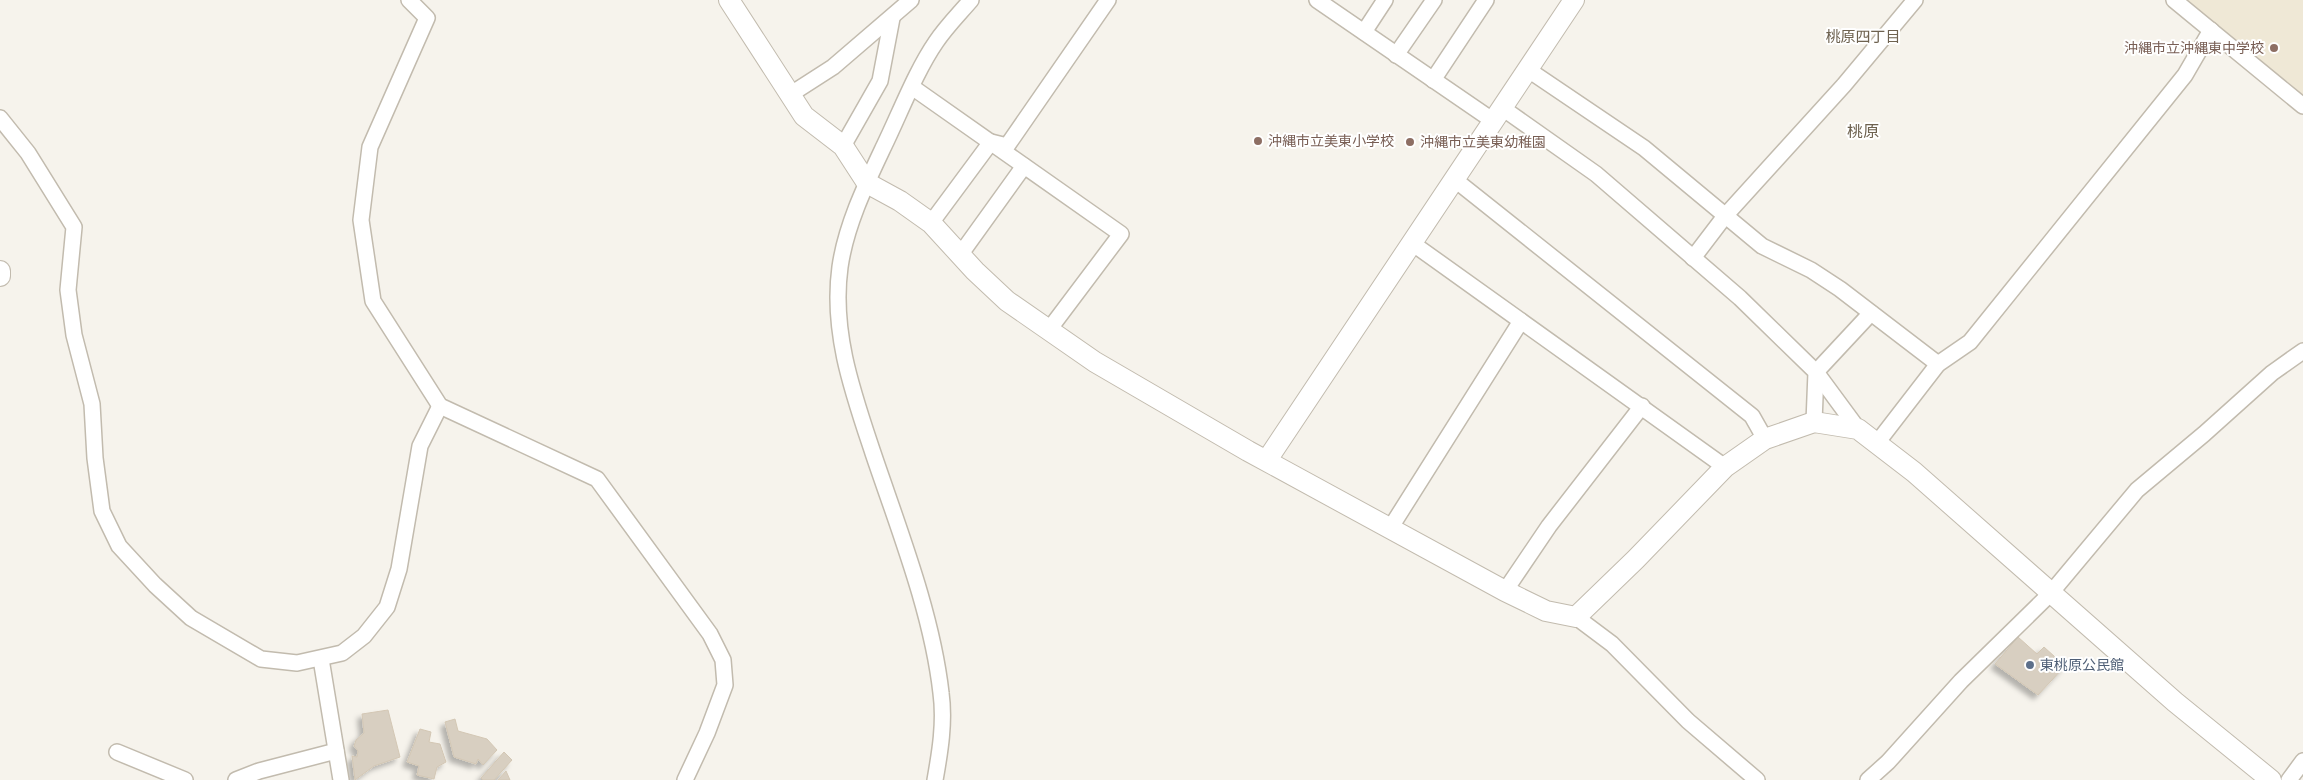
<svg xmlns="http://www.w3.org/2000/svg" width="2303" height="780" font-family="'DejaVu Sans','Noto Sans JP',sans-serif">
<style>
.education{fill:#efe8d6}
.building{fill:#d8cfc1;stroke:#d3c7b4;filter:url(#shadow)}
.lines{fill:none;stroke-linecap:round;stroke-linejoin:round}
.minor-casing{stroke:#c2bbae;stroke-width:18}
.tertiary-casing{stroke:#c2bbae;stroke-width:22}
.minor{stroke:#fff;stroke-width:15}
.tertiary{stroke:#fff;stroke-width:20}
.education-dot{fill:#8d6e63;stroke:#fff;stroke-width:2}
.service-dot{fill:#5c6f8a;stroke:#fff;stroke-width:2}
.labels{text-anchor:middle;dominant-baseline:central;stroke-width:4;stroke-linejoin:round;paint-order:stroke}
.education-label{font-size:14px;fill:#785e54;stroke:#fff;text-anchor:start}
.service-label{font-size:14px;fill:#4e5e75;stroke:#fff;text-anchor:start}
.neighbourhood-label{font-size:15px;fill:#6e6250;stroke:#fff}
.quarter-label{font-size:16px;fill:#6e6250;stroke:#fff}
</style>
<defs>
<filter id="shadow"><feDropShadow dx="-4.5" dy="4.5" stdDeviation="2.5" flood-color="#0004"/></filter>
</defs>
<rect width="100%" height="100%" fill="#f6f3ec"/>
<polygon class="education" points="2186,0 2303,0 2303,95"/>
<g class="building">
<polygon points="2018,637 2037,654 2044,647 2065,666 2038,695 1995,664"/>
<polygon points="388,710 400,757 374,766 355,780 352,756 357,757 358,751 354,746 356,740 364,733 362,714"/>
<polygon points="455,719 458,731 487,739 497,750 483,765 478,759 476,764 454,757 445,722"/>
<polygon points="420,729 431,732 429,742 440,744 446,762 437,767 434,779 417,775 419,766 407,762"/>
<polygon points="504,752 512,760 494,780 483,780 481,778"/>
<polygon points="506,771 510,780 498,780"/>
</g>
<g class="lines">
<defs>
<g id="minor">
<polyline points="409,0 427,18 370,147 361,220 373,301 440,406 597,479 710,634 723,660 725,685 707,733 685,780"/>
<polyline points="1317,0 1492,120"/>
<polyline points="2174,0 2303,106"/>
<polyline points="1364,32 1385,0"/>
<polyline points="1396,55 1434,0"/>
<polyline points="1527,69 1644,148 1762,246 1811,270 1840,289 1938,364"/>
<polyline points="1433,80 1486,0"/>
<polyline points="912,87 1121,234 1048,331"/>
<polyline points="791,94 833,67 911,0"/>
<polyline points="1501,107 1596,174 1740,298 1816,372 1814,422"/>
<polyline points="0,118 28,153 74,227 68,290 74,335 92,404 95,458 102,511 119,546 155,585 191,618 261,659 297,663 342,653 364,636 387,607 399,569 420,446 440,406"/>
<polyline points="843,146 880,81 892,18"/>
<polyline points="1454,179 1752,416 1765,439"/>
<polyline points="931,223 991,142 1007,146 1108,0"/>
<polyline points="1412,243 1725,467"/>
<polyline points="960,255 1024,166"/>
<polyline points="1693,258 1725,216 1844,85 1915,0"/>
<polyline points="1858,429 1816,372 1871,313"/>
<polyline points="1877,443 1938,364 1970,342 2185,75 2211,30"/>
<polyline points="1391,527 1521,321"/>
<polyline points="1505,591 1549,526 1642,406"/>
<polyline points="1576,617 1612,644 1688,721 1757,780"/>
<polyline points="321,659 341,780"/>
<polyline points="117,752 185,780"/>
<polyline points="236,780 259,771 336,751"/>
<path d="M935,780C940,752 945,722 941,693C932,613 899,530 873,453C853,393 831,332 840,267C846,225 866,184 884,146C900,113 916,71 936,42C946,27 959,14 971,0"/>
<polyline points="1868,780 1888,762 1961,681 2050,594 2137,490 2204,434 2272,373 2303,351"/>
<polyline points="2289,780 2303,761"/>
</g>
<g id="tertiary">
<polyline points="729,0 804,116 843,146 867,183 900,201 931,223 975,271 1007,301 1095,362 1248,451 1505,591 1546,611 1576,617 1636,559 1725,467 1765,439 1814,422 1858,429 1914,472 2175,702 2271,780"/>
<polyline points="0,271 0,276"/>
<polyline points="1267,460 1574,0"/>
</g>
</defs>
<use href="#minor" class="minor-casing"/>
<use href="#tertiary" class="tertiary-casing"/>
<use href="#minor" class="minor"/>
<use href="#tertiary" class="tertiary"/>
</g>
<g class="education-dot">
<circle cx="2274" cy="48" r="5"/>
<circle cx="1258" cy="141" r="5"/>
<circle cx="1410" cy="142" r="5"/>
</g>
<circle class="service-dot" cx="2030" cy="665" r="5"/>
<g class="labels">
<g class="education-label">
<text x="2264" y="48" text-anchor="end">沖縄市立沖縄東中学校</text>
<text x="1268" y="141">沖縄市立美東小学校</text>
<text x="1420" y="142">沖縄市立美東幼稚園</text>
</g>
<g class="service-label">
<text x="2040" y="665">東桃原公民館</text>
</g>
<g class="neighbourhood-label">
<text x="1863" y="37">桃原四丁目</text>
</g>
<g class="quarter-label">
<text x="1863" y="131">桃原</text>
</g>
</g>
</svg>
